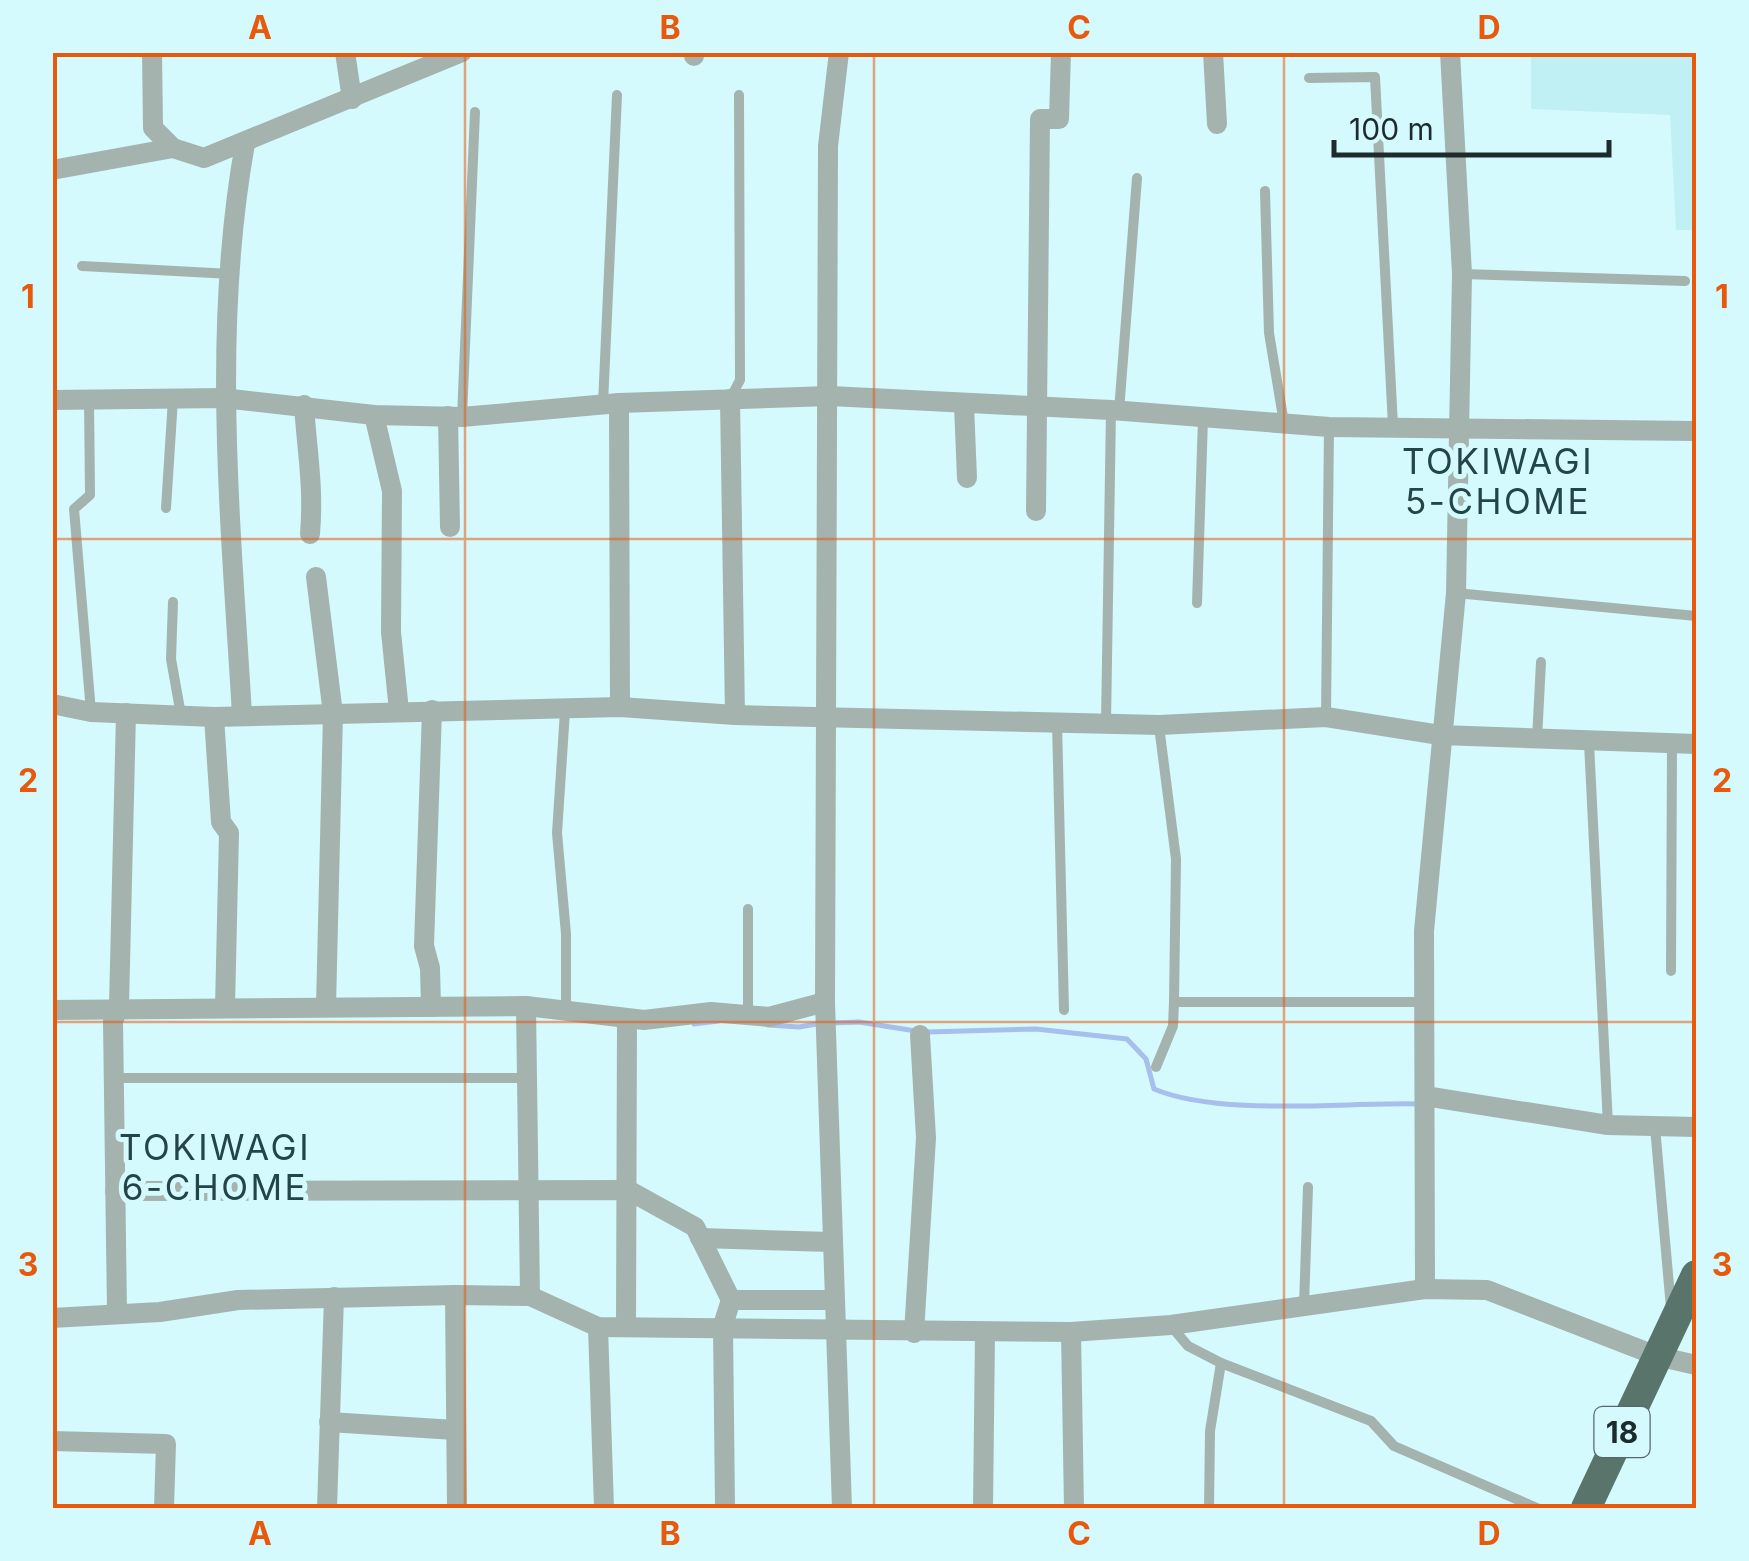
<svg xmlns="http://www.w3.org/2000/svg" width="1749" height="1561" font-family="Inter,sans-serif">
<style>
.built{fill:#c0f0f4}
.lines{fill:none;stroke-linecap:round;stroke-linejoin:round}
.stream{stroke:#a7bfec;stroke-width:5}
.service{stroke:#a4b3ae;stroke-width:10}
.minor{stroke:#a4b3ae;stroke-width:20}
.trunk{stroke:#58746b;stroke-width:30}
.grid{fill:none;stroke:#e8590c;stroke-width:2.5;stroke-opacity:0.55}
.labels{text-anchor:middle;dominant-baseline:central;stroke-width:10;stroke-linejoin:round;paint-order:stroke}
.shield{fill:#d5fafe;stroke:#54696c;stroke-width:2.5}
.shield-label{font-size:30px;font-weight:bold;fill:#1d2b2d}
.neighbourhood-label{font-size:35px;letter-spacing:2.5px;fill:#234548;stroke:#d5fafe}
.neatline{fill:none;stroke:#e8590c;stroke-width:4}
.grid-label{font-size:32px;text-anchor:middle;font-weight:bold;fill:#e8590c}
</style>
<rect width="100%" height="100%" fill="#d5fafe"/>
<polygon class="built" points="1531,53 1696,53 1696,230 1676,230 1670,115 1531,109"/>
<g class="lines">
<g class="stream">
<polyline points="833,1023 859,1022 916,1031"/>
<polyline points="694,1024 718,1021"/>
<polyline points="768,1025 799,1027 822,1023"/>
<path d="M927,1032L1036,1029L1127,1039L1146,1059L1154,1089C1221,1117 1344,1102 1419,1104"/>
</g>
<g class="service">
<polyline points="1309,78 1375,77 1393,426"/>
<polyline points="1265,191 1269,333 1284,423"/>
<polyline points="82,266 231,274"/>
<polyline points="1463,274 1685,281"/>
<polyline points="730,399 740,380 739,95"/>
<polyline points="89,400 90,495 74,509 91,712"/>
<polyline points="603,404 617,95"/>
<polyline points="1119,411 1137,178"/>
<polyline points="462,417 475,112"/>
<polyline points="166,508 173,399"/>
<polyline points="1456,593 1696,616"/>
<polyline points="173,602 171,659 181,715"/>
<polyline points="1197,603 1203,418"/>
<polyline points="565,711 557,833 566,934 566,1011"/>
<polyline points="1326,716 1329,427"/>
<polyline points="1057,723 1064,1010"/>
<polyline points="1106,723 1111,410"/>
<polyline points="1159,726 1176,859 1174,1002 1424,1002"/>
<polyline points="1537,739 1541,662"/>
<polyline points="1589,743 1608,1125"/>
<polyline points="1671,971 1672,744"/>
<polyline points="748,1015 748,909"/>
<polyline points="1156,1067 1173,1026 1174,1002"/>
<polyline points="114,1078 526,1078"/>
<polyline points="1655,1127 1671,1308"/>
<polyline points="1304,1306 1308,1187"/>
<polyline points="1171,1326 1188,1346 1221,1363 1371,1421 1394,1446 1537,1508"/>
<polyline points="1209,1508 1210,1431 1221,1363"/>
</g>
<g class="minor">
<polyline points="152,52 153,128 173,148 204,158 462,52"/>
<polyline points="345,52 352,99"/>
<polyline points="694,52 694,56"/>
<polyline points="839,52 828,146 825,1002 842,1508"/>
<polyline points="1213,52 1217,124"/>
<polyline points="52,170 173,148"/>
<polyline points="730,399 735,715"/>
<polyline points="52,400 223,398 374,415 462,417 619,403 830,396 1111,410 1329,427 1696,431"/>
<polyline points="619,403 620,707"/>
<path d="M304,405C307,452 314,486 310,534"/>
<polyline points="964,405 967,478"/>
<polyline points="374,415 392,491 391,632 399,711"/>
<polyline points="448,416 450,527"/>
<polyline points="1036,511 1040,119 1059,119 1061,52"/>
<polyline points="316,577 333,714 326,1007"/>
<polyline points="52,704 91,712 214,717 620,707 735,715 1159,725 1326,717 1440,735 1696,744"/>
<path d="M242,715C231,525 211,332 245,144"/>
<polyline points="214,717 221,822 229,833 225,1007"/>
<polyline points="526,1006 530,1296"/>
<polyline points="431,1007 430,968 424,946 432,710"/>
<polyline points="52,1010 526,1006 644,1020 711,1012 769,1017 825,1002"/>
<polyline points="1425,1096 1608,1125 1696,1127"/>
<polyline points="115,1191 628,1190 695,1227 731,1300 723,1325 725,1508"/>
<polyline points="700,1238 831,1242"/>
<polyline points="1425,1289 1424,931 1456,593 1462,274 1450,52"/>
<polyline points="455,1295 457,1508"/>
<polyline points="731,1300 832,1300"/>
<polyline points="117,1313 113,1021 119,1006 126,713"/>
<polyline points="52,1318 160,1312 238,1300 455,1295 530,1296 598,1327 1071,1332 1171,1325 1425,1289 1487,1290 1657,1356 1696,1365"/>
<polyline points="626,1325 627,1019"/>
<polyline points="598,1327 604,1508"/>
<polyline points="1071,1332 1074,1508"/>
<polyline points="914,1333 926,1138 920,1035"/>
<polyline points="329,1422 455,1430"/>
<polyline points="52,1441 166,1444 164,1508"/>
<polyline points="327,1508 334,1297"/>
<polyline points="983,1508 985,1333"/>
</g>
<polyline class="trunk" points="1586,1508 1696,1275"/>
</g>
<path class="grid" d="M465,52V1508M874,52V1508M1284,52V1508M52,539H1696M52,1022H1696"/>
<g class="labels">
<rect class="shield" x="1594.5" y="1407" width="55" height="50" rx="8"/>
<g class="shield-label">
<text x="1622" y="1432">18</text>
</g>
<g class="neighbourhood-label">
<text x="1498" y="461">TOKIWAGI<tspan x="1498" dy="40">5-CHOME</tspan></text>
<text x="215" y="1147">TOKIWAGI<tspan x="215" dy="40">6-CHOME</tspan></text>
</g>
</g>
<rect width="1749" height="1561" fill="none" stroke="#d5fafe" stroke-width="110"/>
<path d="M1334 140v15h275v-15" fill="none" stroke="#1d2b2d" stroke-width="5"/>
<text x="1349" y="140" font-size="30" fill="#1d2b2d" stroke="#d5fafe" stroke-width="8" paint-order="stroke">100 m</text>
<rect x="55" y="55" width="1639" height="1451" class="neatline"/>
<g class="grid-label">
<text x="260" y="39">A</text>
<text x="670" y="39">B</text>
<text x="1079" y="39">C</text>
<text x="1489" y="39">D</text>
<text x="28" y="308">1</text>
<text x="1722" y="308">1</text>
<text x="28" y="792">2</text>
<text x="1722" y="792">2</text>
<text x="28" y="1276">3</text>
<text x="1722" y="1276">3</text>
<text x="260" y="1545">A</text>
<text x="670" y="1545">B</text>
<text x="1079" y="1545">C</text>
<text x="1489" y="1545">D</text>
</g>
</svg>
